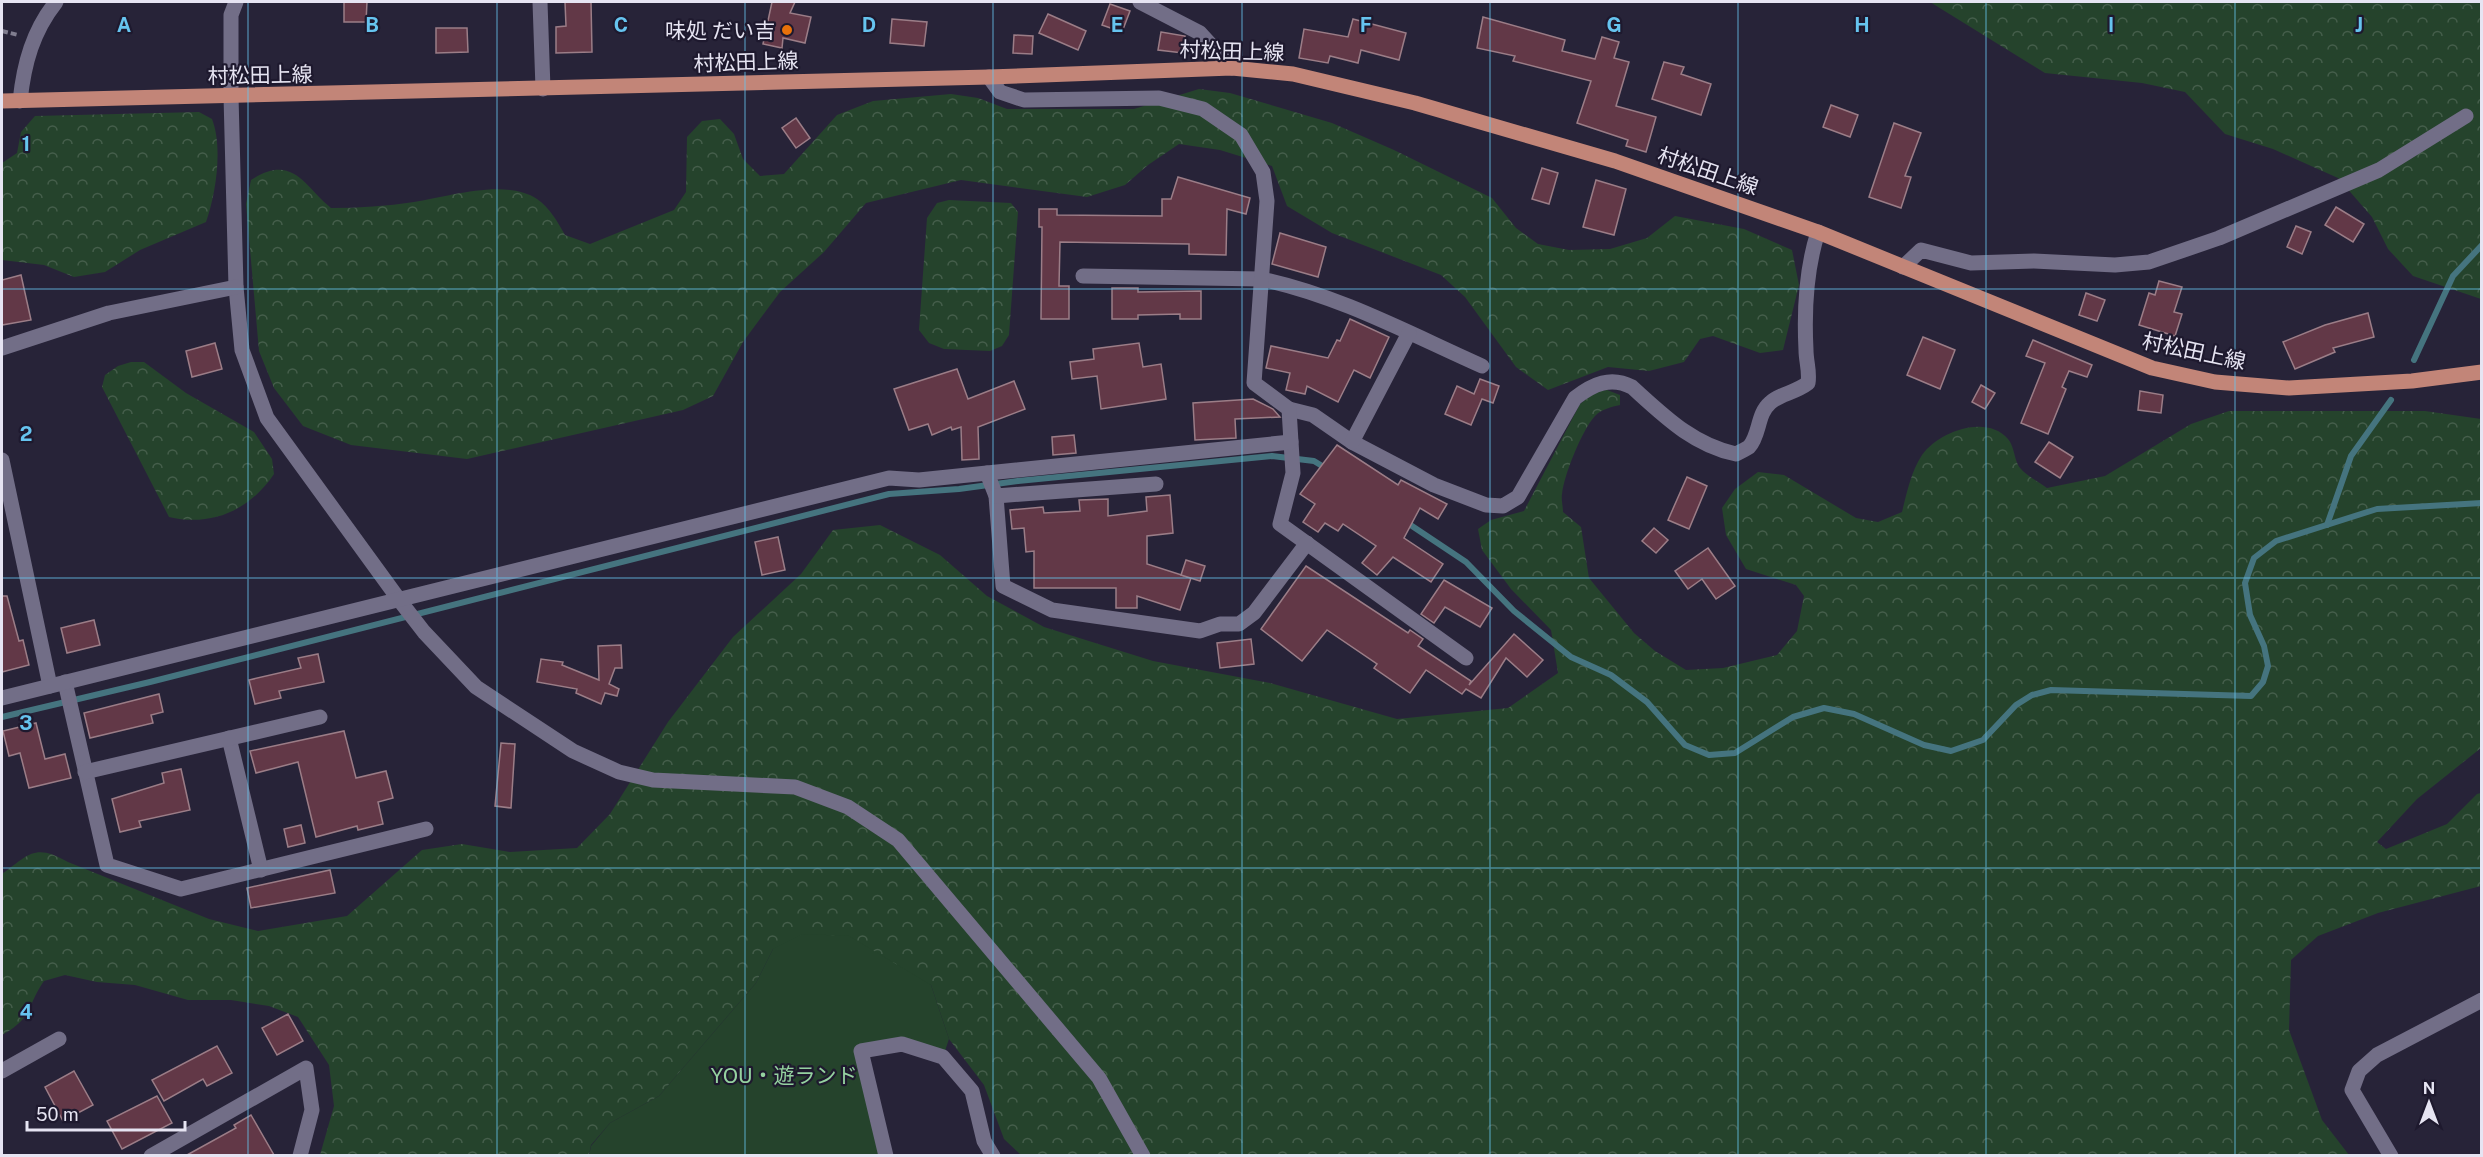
<svg xmlns="http://www.w3.org/2000/svg" width="2483" height="1157" font-family="'Public Sans','Noto Sans JP',sans-serif">
<style>
.forest{fill:url(#forest-crowns)}
.park{fill:#25432c}
.lines{fill:none;stroke-linecap:round;stroke-linejoin:round}
.stream{stroke:#45747f;stroke-width:6}
.building{fill:#623847;stroke:#9b7d87;stroke-width:1.5}
.path{stroke:#807d8f;stroke-width:4;stroke-dasharray:6 3;stroke-linecap:butt}
.street{stroke:#726e87;stroke-width:15}
.primary{stroke:#c28578;stroke-width:15}
.grid{fill:none;stroke:#66c4ef;stroke-width:1.5;stroke-opacity:0.55}
.food-dot{fill:#e8710a;stroke:#1e192e;stroke-width:2}
.labels{text-anchor:middle;dominant-baseline:central;stroke-width:4.5;stroke-linejoin:round;paint-order:stroke}
.poi-label{font-size:21px;fill:#e6e4f2;stroke:#1e192e;text-anchor:end}
.street-label{font-size:21px;fill:#e6e4f2;stroke:#1e192e}
.park-label{font-size:21px;fill:#95d2a0;stroke:#1e192e}
.grid-label{font-size:20px;text-anchor:middle;font-weight:bold;fill:#66c4ef;stroke:#1e192e;stroke-width:4.5;stroke-linejoin:round;paint-order:stroke}
</style>
<defs>
<pattern id="forest-crowns" width="20" height="18" patternUnits="userSpaceOnUse" patternTransform="scale(1.5)"><rect width="20" height="18" fill="#25432c"/><path d="M2 6a3 3 0 1 1 6 0M12 15a3 3 0 1 1 6 0" fill="none" stroke="#455e4b"/></pattern>
</defs>
<rect width="100%" height="100%" fill="#272338"/>
<g class="forest">
<polygon points="1930,2 2481,2 2481,299 2413,276 2388,249 2372,217 2338,178 2273,149 2225,134 2185,92 2142,83 2045,73"/>
<path d="M1199,89L1230,93L1332,123L1394,150L1492,198L1516,228L1538,244L1569,250L1610,249L1647,238L1675,216L1744,229L1792,250L1799,285L1783,350L1760,353L1713,336L1700,339L1684,362L1649,371L1608,367L1548,390L1516,367L1465,297L1441,275L1332,233L1287,206L1272,166L1220,150L1179,144L1148,165L1125,185L1087,197L961,180L866,203L824,252L780,292L743,342L713,396L683,410L467,459L351,445L303,426L274,388L259,351L246,204L251,180C293,153 304,186 331,208C359,208 387,206 414,202C448,197 505,178 537,199C550,208 557,221 565,235L590,244L674,210L686,192L687,137L702,121L720,119L734,134L743,159L760,176L784,174L837,115L873,101L951,94L978,98L1007,109H1134Z"/>
<path d="M199,112L212,119C223,147 216,194 206,222L140,250L105,272L74,277L44,265L2,260V163L17,153L21,132L35,116Z"/>
<polygon points="949,200 1011,203 1018,212 1009,335 1002,346 990,351 944,349 929,343 919,330 927,218 937,203"/>
<path d="M131,362H144L186,393L254,432L272,459L274,474C250,510 212,527 169,517L102,387L105,375L118,366Z"/>
<path d="M1607,390L1620,395V405C1611,407 1602,409 1595,416C1582,430 1564,475 1562,494C1561,499 1563,506 1563,512L1581,527L1589,578L1634,633L1655,651L1686,670L1723,668L1777,655L1797,631L1804,596L1796,585L1746,569L1726,535L1722,508L1735,489L1758,472L1784,475L1856,518L1878,522L1902,512C1907,492 1911,472 1922,455C1939,431 1987,414 2008,439C2014,446 2014,457 2018,465C2023,474 2039,482 2047,488L2105,476L2191,424L2229,411H2425L2481,419V748L2417,799L2377,842L2386,849L2447,824L2477,794L2481,793V886L2378,913L2318,936L2291,960L2289,1030L2322,1120L2349,1155H1021L1004,1139L984,1085L949,1039L931,985L773,949L756,983L659,1096L610,1123L591,1145L589,1155H320L334,1106L329,1065L298,1017L269,1006L231,1000H188L135,985L97,982L65,975L44,981C26,1007 34,1017 2,1035V874C29,854 35,843 68,862L209,919L258,931L347,916L422,850L462,844L510,852L577,848L610,814L668,722L733,637L801,574L833,530L880,525L940,555L987,596L1044,627L1153,661L1270,683L1397,719L1508,708L1558,673L1551,630L1511,589L1482,550L1478,529L1491,520L1524,511L1580,404L1595,392Z"/>
</g>
<polygon class="park" points="803,934 849,936 931,985 949,1039 943,1057 902,1044 861,1051 886,1155 589,1156 591,1146 610,1123 659,1096 756,983 773,949"/>
<g class="lines">
<g class="stream">
<polyline points="2414,360 2453,276 2482,245"/>
<polyline points="1406,522 1466,562 1514,611 1571,657 1611,675 1647,702 1685,745 1709,755 1735,753 1793,717 1824,708 1854,714 1924,745 1951,751 1983,740 2016,705 2032,695 2051,690 2251,696 2263,682 2268,666 2264,646 2250,615 2245,583 2254,558 2276,541 2377,509 2482,503"/>
<polyline points="2327,525 2351,456 2391,400"/>
<polyline points="2,717 150,682 889,494 959,489 1018,481 1272,456 1314,461 1327,469"/>
</g>
</g>
<g class="building">
<polygon points="344,2 367,2 366,22 344,22"/>
<polygon points="565,2 591,2 592,52 556,53 556,27 566,26"/>
<polygon points="772,2 795,2 790,13 811,17 805,43 783,38 782,48 763,44"/>
<polygon points="1110,4 1130,11 1122,32 1102,25"/>
<polygon points="1048,14 1086,31 1078,50 1039,33"/>
<polygon points="1483,17 1565,40 1562,51 1595,59 1602,37 1619,42 1614,58 1629,62 1616,106 1656,117 1646,152 1626,146 1628,140 1577,123 1591,81 1513,61 1515,56 1477,48"/>
<polygon points="892,19 927,22 924,46 890,43"/>
<polygon points="1353,19 1406,33 1399,60 1361,50 1358,63 1330,56 1328,63 1299,58 1304,29 1348,37"/>
<polygon points="436,28 467,28 468,52 436,53"/>
<polygon points="1161,32 1185,36 1183,53 1158,50"/>
<polygon points="1014,35 1033,36 1032,54 1013,53"/>
<polygon points="1664,62 1684,67 1681,74 1711,84 1701,115 1652,99"/>
<polygon points="1831,105 1858,115 1850,137 1823,127"/>
<polygon points="796,118 810,138 796,148 782,128"/>
<polygon points="1894,123 1921,133 1905,176 1911,177 1901,208 1869,197"/>
<polygon points="1542,168 1558,173 1549,204 1532,199"/>
<polygon points="1178,177 1250,198 1246,214 1227,209 1226,255 1189,254 1189,244 1060,242 1059,286 1069,286 1069,319 1041,319 1042,227 1039,227 1039,209 1057,209 1057,215 1162,216 1162,199 1171,199"/>
<polygon points="1596,180 1626,189 1614,235 1583,227"/>
<polygon points="2336,207 2364,224 2353,242 2325,225"/>
<polygon points="2296,226 2311,232 2302,254 2287,247"/>
<polygon points="1280,233 1326,247 1318,277 1272,264"/>
<polygon points="21,275 31,320 2,325 2,280"/>
<polygon points="2159,281 2182,287 2174,312 2182,314 2175,336 2139,325 2149,293 2155,295"/>
<polygon points="1112,288 1138,288 1138,292 1201,291 1201,319 1180,319 1180,314 1138,315 1138,319 1112,319"/>
<polygon points="2086,293 2105,300 2097,321 2079,315"/>
<polygon points="2368,313 2374,337 2333,348 2335,352 2295,369 2283,342 2325,325"/>
<polygon points="1350,319 1389,337 1370,378 1354,370 1338,402 1307,386 1305,394 1286,390 1290,373 1266,368 1271,346 1328,358 1337,340 1340,341"/>
<polygon points="1923,337 1955,350 1940,389 1907,375"/>
<polygon points="2033,340 2092,365 2087,377 2069,371 2062,387 2066,389 2048,434 2021,423 2045,363 2026,356"/>
<polygon points="215,343 222,369 192,377 186,351"/>
<polygon points="1139,343 1143,367 1161,364 1166,399 1101,409 1097,376 1072,379 1070,362 1094,359 1093,349"/>
<polygon points="957,369 968,399 1014,381 1025,409 978,427 979,459 962,460 961,427 952,430 951,427 932,435 928,424 909,430 894,389"/>
<polygon points="1480,379 1499,386 1493,403 1482,399 1471,425 1445,414 1457,386 1474,394"/>
<polygon points="1981,385 1995,393 1985,409 1972,402"/>
<polygon points="2140,391 2163,395 2161,413 2138,410"/>
<polygon points="1253,399 1273,409 1280,417 1235,419 1236,438 1195,440 1193,403"/>
<polygon points="1074,435 1076,453 1053,455 1052,437"/>
<polygon points="2049,442 2073,457 2060,478 2035,462"/>
<polygon points="1337,445 1398,485 1401,480 1447,504 1438,519 1420,508 1404,538 1443,564 1431,582 1393,557 1377,575 1362,563 1376,546 1343,524 1338,531 1325,523 1318,532 1303,522 1315,504 1300,494"/>
<polygon points="1687,477 1707,486 1689,529 1668,520"/>
<polygon points="1170,495 1173,533 1147,536 1147,564 1191,578 1180,610 1137,596 1137,608 1116,608 1116,588 1034,588 1034,551 1026,552 1024,528 1012,529 1010,510 1043,507 1044,513 1080,511 1079,500 1108,499 1108,516 1147,511 1146,497"/>
<polygon points="1654,528 1668,540 1656,553 1642,541"/>
<polygon points="778,537 785,570 762,575 755,542"/>
<polygon points="1708,548 1735,586 1716,599 1702,579 1688,589 1675,571"/>
<polygon points="1186,560 1205,566 1200,581 1181,575"/>
<polygon points="1306,566 1408,633 1410,630 1423,639 1418,646 1471,681 1469,685 1514,634 1543,660 1527,677 1506,658 1481,698 1466,689 1462,694 1426,670 1410,693 1374,668 1377,664 1327,630 1302,661 1261,629"/>
<polygon points="1444,580 1492,608 1480,627 1445,607 1434,623 1421,614"/>
<polygon points="2,596 7,596 19,641 23,640 29,665 2,672"/>
<polygon points="94,620 100,645 67,653 61,628"/>
<polygon points="1251,639 1254,664 1220,668 1217,643"/>
<polygon points="621,645 622,668 615,668 609,684 619,689 617,696 605,693 601,704 576,693 577,689 537,682 541,659 563,662 562,665 599,680 598,646"/>
<polygon points="318,654 324,682 279,691 281,698 255,704 249,680 301,668 298,658"/>
<polygon points="159,694 163,712 151,715 153,723 90,738 84,713"/>
<polygon points="36,723 45,759 65,754 71,778 29,788 20,753 9,756 3,731"/>
<polygon points="344,731 356,778 386,771 393,798 378,802 383,824 358,830 357,826 316,837 298,762 256,773 250,751"/>
<polygon points="501,743 515,744 511,808 495,806"/>
<polygon points="181,769 190,810 139,821 141,827 120,832 112,799 164,783 162,773"/>
<polygon points="301,825 305,843 288,847 284,829"/>
<polygon points="330,870 335,893 251,908 247,888"/>
<polygon points="288,1014 303,1041 277,1055 262,1028"/>
<polygon points="217,1046 232,1073 207,1086 203,1079 164,1101 152,1080"/>
<polygon points="74,1071 93,1105 63,1121 45,1087"/>
<polygon points="157,1096 172,1123 122,1149 107,1121"/>
<polygon points="251,1115 274,1155 187,1155 236,1128 234,1125"/>
</g>
<g class="lines">
<polyline class="path" points="2,31 18,35"/>
<g class="street">
<polyline points="236,2 231,15 231,96 236,287 242,350 267,418 400,601 424,632 476,687 573,751 619,772 653,780 795,787 848,807 898,840 1099,1078 1143,1156"/>
<polyline points="540,2 543,89"/>
<polyline points="1140,2 1200,33 1232,68"/>
<path d="M20,101C24,63 33,31 56,2"/>
<polyline points="1903,267 1921,250 1971,263 2034,261 2115,265 2149,262 2219,238 2379,170 2466,116"/>
<path d="M1083,276L1261,279C1338,295 1410,334 1482,366"/>
<polyline points="2,348 109,313 236,287"/>
<path d="M1289,409L1313,415L1352,442L1434,485L1486,505L1503,506L1518,497L1575,398C1593,384 1611,376 1632,387C1664,416 1693,445 1736,454C1740,452 1746,449 1749,447C1760,435 1757,414 1770,403C1779,394 1795,393 1808,383C1810,371 1806,362 1806,350C1804,311 1806,269 1818,232"/>
<polyline points="1291,442 1293,473 1280,524 1466,658"/>
<polyline points="1352,442 1409,333"/>
<polyline points="2,460 50,686"/>
<polyline points="987,473 996,496 1003,586 1052,610 1200,631 1220,624 1239,624 1254,613 1307,543"/>
<polyline points="996,496 1156,484"/>
<polyline points="65,682 107,865 181,889 426,829"/>
<polyline points="2,698 889,478 919,480 1291,442 1289,409 1254,383 1267,201 1263,172 1241,135 1203,109 1159,98 1024,100 1000,92 989,77"/>
<polyline points="229,738 261,870"/>
<polyline points="85,772 320,717"/>
<polyline points="2,1071 59,1039"/>
<polyline points="151,1156 306,1068 312,1110 300,1156"/>
<polyline points="886,1156 861,1051 902,1044 943,1057 972,1091 984,1141 993,1156"/>
<polyline points="2391,1156 2352,1090 2359,1071 2377,1055 2482,1000"/>
</g>
<polyline class="primary" points="2,101 989,77 1232,68 1293,74 1415,103 1615,161 1818,232 2152,368 2215,382 2289,388 2412,381 2482,372"/>
</g>
<path class="grid" d="M248,2V1156M497,2V1156M745,2V1156M993,2V1156M1242,2V1156M1490,2V1156M1738,2V1156M1986,2V1156M2235,2V1156M2,289H2482M2,578H2482M2,868H2482"/>
<circle class="food-dot" cx="787" cy="30" r="6"/>
<g class="labels">
<g class="poi-label">
<text x="775" y="30">味処 だい吉</text>
</g>
<g class="street-label">
<text transform="translate(1232 51) rotate(2)">村松田上線</text>
<text transform="translate(746 62) rotate(-2)">村松田上線</text>
<text transform="translate(260 75) rotate(-1)">村松田上線</text>
<text transform="translate(1708 171) rotate(19)">村松田上線</text>
<text transform="translate(2194 351) rotate(12)">村松田上線</text>
</g>
<g class="park-label">
<text x="784" y="1075">YOU・遊ランド</text>
</g>
</g>
<g class="grid-label">
<text x="124" y="32">A</text>
<text x="372" y="32">B</text>
<text x="621" y="32">C</text>
<text x="869" y="32">D</text>
<text x="1117" y="32">E</text>
<text x="1366" y="32">F</text>
<text x="1614" y="32">G</text>
<text x="1862" y="32">H</text>
<text x="2111" y="32">I</text>
<text x="2359" y="32">J</text>
<text x="26" y="151">1</text>
<text x="26" y="441">2</text>
<text x="26" y="730">3</text>
<text x="26" y="1019">4</text>
</g>
<rect width="2483" height="1157" fill="none" stroke="#e6e4f2" stroke-width="6"/>
<g transform="translate(2429 1103)" stroke="#1e192e" stroke-width="4.5" paint-order="stroke">
<path d="M0-4.5L10 22L0 15L-10 22Z" fill="#e6e4f2"/>
<text y="-9" font-size="16" font-weight="bold" text-anchor="middle" fill="#e6e4f2">N</text>
</g>
<path d="M27 1121v9h158v-9" fill="none" stroke="#e6e4f2" stroke-width="3"/>
<text x="36" y="1121" font-size="18" fill="#e6e4f2" stroke="#1e192e" stroke-width="4.5" paint-order="stroke">50 m</text>
</svg>
